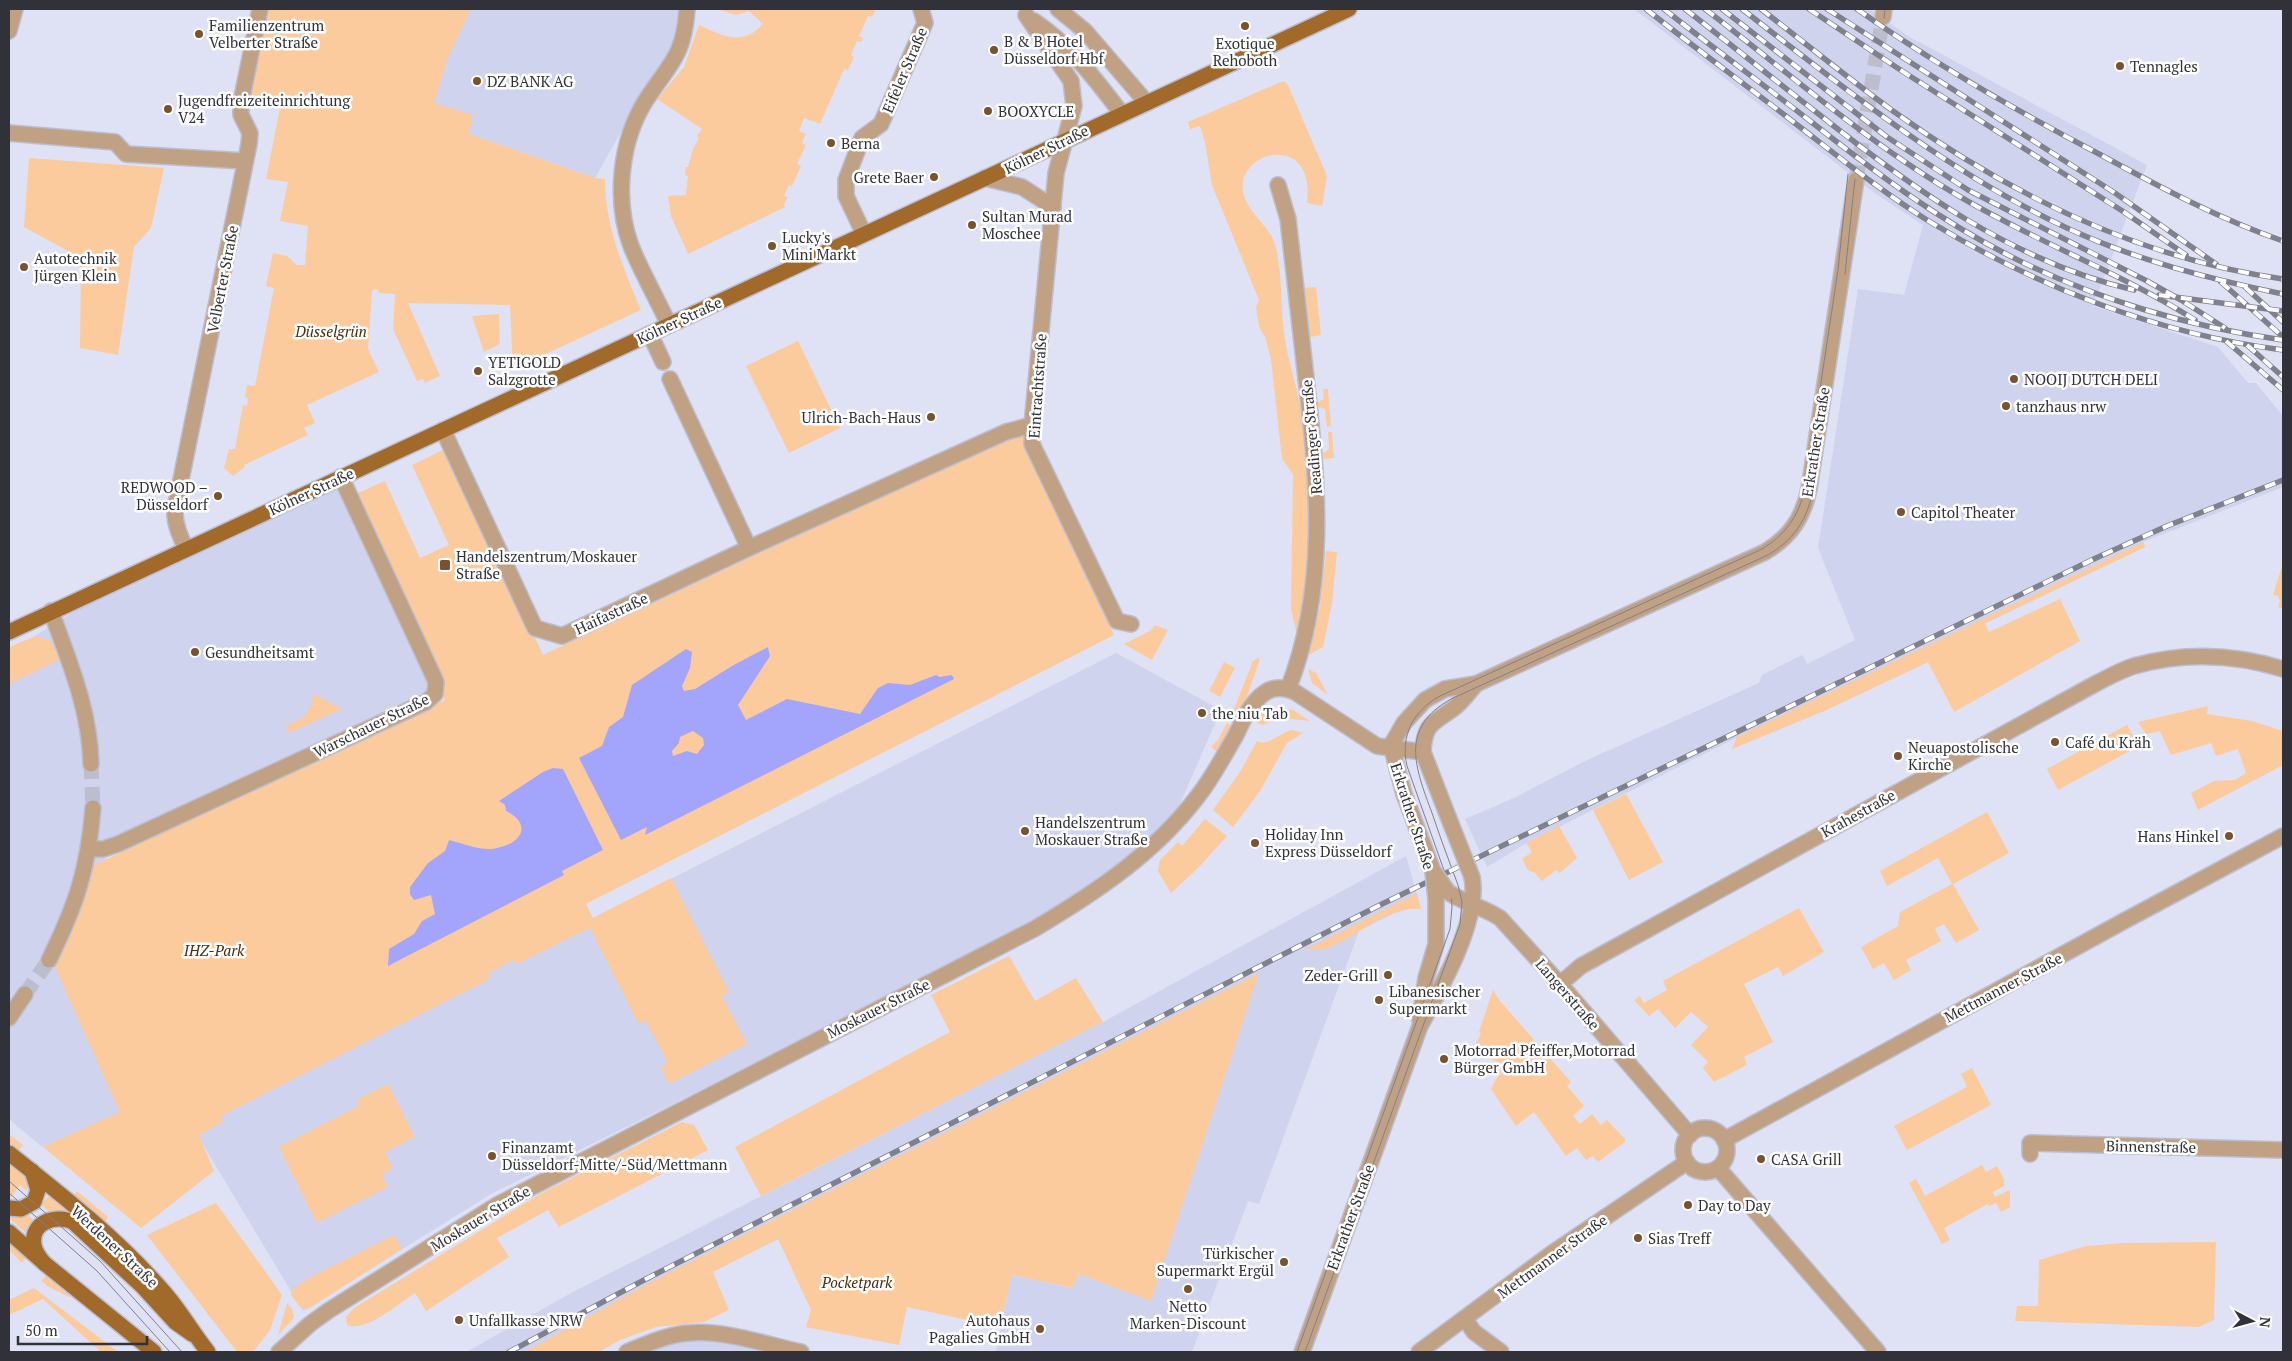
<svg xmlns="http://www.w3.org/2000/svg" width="2292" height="1361" font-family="'PT Serif',serif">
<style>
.built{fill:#d0d3ed}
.green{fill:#fccb9d}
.water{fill:#a3a4fc;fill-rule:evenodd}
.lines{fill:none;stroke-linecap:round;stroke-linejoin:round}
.minor-tunnel{stroke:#bcbecf;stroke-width:15;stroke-dasharray:15 8;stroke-linecap:butt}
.minor-casing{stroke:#bcbecf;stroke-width:18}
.major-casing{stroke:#bcbecf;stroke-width:18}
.minor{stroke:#c1a183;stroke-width:15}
.major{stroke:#a1692a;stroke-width:15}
.tram{stroke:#80818e;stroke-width:1}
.rail-casing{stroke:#80818e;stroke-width:5.5}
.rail{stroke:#fff;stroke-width:4;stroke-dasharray:11;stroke-linecap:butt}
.minor-bridge-casing{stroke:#bcbecf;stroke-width:18;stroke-linecap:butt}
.minor-bridge{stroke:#c1a183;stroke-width:15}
.poi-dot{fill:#78532d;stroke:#fff;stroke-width:2}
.labels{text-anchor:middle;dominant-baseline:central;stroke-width:5;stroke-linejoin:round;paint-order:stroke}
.poi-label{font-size:15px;fill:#313139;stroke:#fff;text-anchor:start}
.street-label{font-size:15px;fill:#313139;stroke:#fff}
.park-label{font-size:15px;font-style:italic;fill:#4a2d0d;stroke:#fff}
</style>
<rect width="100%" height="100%" fill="#dfe1f5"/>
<g class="built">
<polygon points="471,9 683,9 679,46 641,96 595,178 469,134 434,103 436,78"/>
<polygon points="1634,9 1870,9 1908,36 2147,165 2093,306 2218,347 2248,383 2256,383 2283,416 2283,487 2143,542 2145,547 1957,637 1928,662 1824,711 1746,743 1736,738 1527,843 1487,867 1465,819 1514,798 1583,762 1759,683 1762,675 1802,655 1807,664 1855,640 1818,548 1858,289 1904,295 1923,225 1876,194"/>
<polygon points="342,485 433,681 428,697 111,843 71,965 124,1117 42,1147 9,1119 9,652 93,600"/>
<polygon points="1116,653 1221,710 1175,815 1107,879 1010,937 491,1194 303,1311 190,1123"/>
<polygon points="1406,856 1421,909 1410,908 1393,914 1359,931 1259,1204 1248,1201 1192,1352 996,1352 1011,1275 1073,1288 1079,1274 1151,1300 1248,1006 657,1299 576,1352 466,1352 571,1293 1103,1022"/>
<polygon points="705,1338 760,1352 646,1352 681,1339"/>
</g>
<g class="green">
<path d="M266,9H471L447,60L434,103L473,115L469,134L595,178L605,179C605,226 623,267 641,310L513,369L510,305L408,303L440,376L425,383L423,379L417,381L393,329L395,294L379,293L378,290L374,289L372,291L368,349L379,372L307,405L315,423L304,428L308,435L244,465L245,467L233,476L224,468L229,449H235L243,405L247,406L248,398L245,397L247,385L255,386L274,288L266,286L273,253L287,256L297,265H305L308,226L280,221L288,182L266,179L280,108L246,103Z"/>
<path d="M717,9H876L872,17L868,16L859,36L863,38L861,42L857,41L851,55L854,57L848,70L844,69L820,124L804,118L799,131L806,134L802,143L806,145L797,164L801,166L792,186L789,185L784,196L788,197L784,204L785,207L688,254L671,216L668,196L686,195L688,176L685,175L686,167H688L693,149L699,138L697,136L702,129L657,99L684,67L699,25C723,36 742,47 763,24L749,11L736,15Z"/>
<path d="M1281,82H1285L1288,85L1327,176L1322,206L1307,203C1317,126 1224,153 1246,201C1254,218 1272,229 1276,248C1283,277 1280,309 1285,339C1288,361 1296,383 1300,405C1314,481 1312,560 1297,635L1291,609L1293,474L1282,459L1271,359L1265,337L1259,327L1256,307L1259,300L1212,185L1205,142L1200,126L1190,129L1188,122Z"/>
<polygon points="29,158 164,168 151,228 134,247 118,355 80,348 81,258 24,227"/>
<polygon points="1316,287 1321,335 1310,337 1305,288"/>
<polygon points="499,314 500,344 484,352 472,316"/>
<polygon points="798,341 840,428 789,453 746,366"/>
<polygon points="1323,389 1328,389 1331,426 1327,427 1325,409 1318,407 1318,402 1324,399"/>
<polygon points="1020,431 1114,635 586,904 593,918 671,878 729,992 722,996 747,1044 669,1084 661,1067 668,1063 646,1021 639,1024 590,928 517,964 514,960 489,973 490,979 221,1116 223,1122 199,1135 214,1171 141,1228 43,1147 120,1112 52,960 86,882 88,883 94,865 445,700 356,494 385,481 420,558 449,545 412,465 447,448 543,655"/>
<polygon points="1328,432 1332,432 1334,458 1323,459 1323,453 1329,449"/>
<polygon points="2143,542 2145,547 1985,623 1989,632 2060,599 2080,641 1954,712 1928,662 1824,711 1732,749 1737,737"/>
<polygon points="1326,551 1337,552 1332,604 1323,647 1309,655 1320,607"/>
<polygon points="2281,569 2283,571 2283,609 2278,607 2280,601 2278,596 2273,595"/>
<polygon points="1155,625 1168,630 1152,660 1124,644 1150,631"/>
<polygon points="36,636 51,641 61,659 9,684 9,647"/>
<polygon points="1258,658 1260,659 1248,694 1238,714 1234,712 1234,709 1253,661"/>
<polygon points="1224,662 1235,668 1220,697 1209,691"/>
<polygon points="1308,669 1316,673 1328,695 1312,683"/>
<path d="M314,694L342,709L289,733L286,724C305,722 310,711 314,694Z"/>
<polygon points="2208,706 2207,714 2252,721 2283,731 2283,765 2198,810 2191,793 2214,781 2235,780 2246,773 2238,749 2216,756 2211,743 2171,755 2160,731 2146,734 2138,722"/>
<polygon points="1275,708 1293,710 1310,721 1283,718 1262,725 1254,721 1263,712"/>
<polygon points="1227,723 1232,726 1219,750 1216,751 1211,747 1218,740"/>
<polygon points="2127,725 2139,746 2058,790 2047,769"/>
<path d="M1292,730L1303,733L1287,743L1260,791L1233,827L1213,810L1240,772L1257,741C1268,747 1279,733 1292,730Z"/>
<polygon points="1626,794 1663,862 1629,880 1593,810"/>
<polygon points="1987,812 2009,853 1953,884 1979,930 1956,943 1944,924 1935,929 1941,941 1906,960 1911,970 1894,980 1884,963 1873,969 1861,947 1898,926 1900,912 1952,884 1938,858 1887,886 1880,871"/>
<polygon points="1205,819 1227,836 1198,868 1171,893 1158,871 1160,860 1178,842 1182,846"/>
<polygon points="1559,826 1577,858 1560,873 1556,870 1542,881 1535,873 1528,870 1522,859 1532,852 1526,843"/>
<path d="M1417,893L1421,909C1386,906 1357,938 1325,949C1320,951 1311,949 1305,950Z"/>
<polygon points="1799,908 1824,952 1783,976 1778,967 1744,984 1773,1042 1744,1057 1747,1065 1714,1082 1703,1068 1708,1062 1691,1045 1708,1027 1691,1012 1675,1028 1658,1009 1649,1016 1634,1000 1640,996 1644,1003 1667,990 1663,981"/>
<polygon points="1009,956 1035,1001 1076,978 1103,1022 761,1196 735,1147 950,1032 931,995"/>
<polygon points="1259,973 1151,1301 1079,1274 1073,1288 1012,1275 1000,1327 907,1307 899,1345 806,1327 811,1310 778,1239 713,1272 729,1310 704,1322 656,1327 620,1340 599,1352 525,1352 647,1284"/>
<polygon points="1493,990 1500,1001 1571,1082 1567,1086 1584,1106 1573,1116 1580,1124 1592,1114 1601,1125 1607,1120 1625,1139 1625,1142 1598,1162 1593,1156 1586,1160 1577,1148 1566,1156 1534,1112 1516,1126 1491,1089 1504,1064 1472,1052 1481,1033 1479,1032"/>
<polygon points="1972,1068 1991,1105 1907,1150 1894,1126 1967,1087 1961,1074"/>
<polygon points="388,1084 415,1137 385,1152 393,1168 382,1175 388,1187 317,1223 279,1147 359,1106 357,1100"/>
<path d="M682,1122L694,1125L708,1150L559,1227L548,1210L497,1238L509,1257L426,1311L415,1293C399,1303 366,1333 347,1325L346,1317L354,1308L540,1194Z"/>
<polygon points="9,1134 23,1145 19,1150 9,1142"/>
<path d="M9,1163C19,1172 30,1177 27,1191L20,1185L10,1198Z"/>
<polygon points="1982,1165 1986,1172 1997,1166 2004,1179 2004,1186 1993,1192 1995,1197 2010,1190 2010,1207 2001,1212 1996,1203 1989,1206 1988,1204 1944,1228 1950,1240 1942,1244 1909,1183 1916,1179 1925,1196"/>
<polygon points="77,1191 108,1217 105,1222 74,1195"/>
<polygon points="50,1195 68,1209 67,1212 50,1213 41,1204"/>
<polygon points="216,1203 282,1295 270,1330 253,1352 237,1352 147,1235"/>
<polygon points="28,1215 33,1220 25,1232 9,1218 9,1217"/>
<polygon points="394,1235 402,1249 308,1309 300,1307 291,1295 292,1290 309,1278"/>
<polygon points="2216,1242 2214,1320 2199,1327 2015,1321 2017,1306 2038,1306 2039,1260 2086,1246 2124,1243"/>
<polygon points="9,1243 26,1258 22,1263 9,1250"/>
<polygon points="46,1276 71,1297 71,1298 49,1287 41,1281"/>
<polygon points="34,1288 118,1352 101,1352 43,1299 9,1315 9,1300"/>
<polygon points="287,1303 292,1309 294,1318 278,1335"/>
</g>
<g class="water">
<path d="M768,647L770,656L738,705L746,720L787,699L860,714L878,688L888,683L910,685L936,675L940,677L952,675L954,679L645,835L647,827L621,840L579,758L602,746L609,727L623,717L632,685L686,649L692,652L690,668L682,686L684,691L695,689L732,666ZM693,731L703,738L704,745L697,754L687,751L673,756L672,751L679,743L680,737Z"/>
<path d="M553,768L563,769L603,850L562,871L564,875L388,966L389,949L414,934L422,921L435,914L431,895L414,900L410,894V887L428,863L445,851L449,840C461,843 478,850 491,849C516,847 537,827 506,811L505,805L499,801L543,772Z"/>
</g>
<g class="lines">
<g class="minor-tunnel">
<polyline points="1856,180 1883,17"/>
<polyline points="91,764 93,808"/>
<polyline points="25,994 49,960"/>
</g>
<defs>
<g id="minor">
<polyline points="1058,9 1085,31 1147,103"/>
<polyline points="1026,15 1071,81 1074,106 1056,173 1032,425 1032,444 1117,621 1131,624"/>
<polyline points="1883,17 1884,9"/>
<path d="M1034,21C1069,44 1097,81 1122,114"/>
<polyline points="9,31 15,9"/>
<polyline points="9,133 115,142 126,154 245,161"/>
<polyline points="985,178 1022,187 1053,207"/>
<path d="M1278,185L1288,219C1294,272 1300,325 1306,378C1318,483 1328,588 1288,689"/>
<polyline points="864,234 846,196 846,180 862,138 881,124 925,23 921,9"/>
<path d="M669,325C657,299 642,273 631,246C614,200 620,141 646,100C670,63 684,56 687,9"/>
<polyline points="650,334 663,362"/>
<polyline points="670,379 749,548"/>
<polyline points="443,430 535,628 562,636 749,548 1006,432 1032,425"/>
<path d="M186,549C180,536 174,523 175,509L249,144L250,133L241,115V102L260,9"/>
<path d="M51,611C69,661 90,710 91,764"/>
<path d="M1451,824L1423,752C1424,723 1434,723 1454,708C1462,702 1469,692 1476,684"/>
<polyline points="89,849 103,849 118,844 426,702 435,694 436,682 432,673 341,477"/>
<path d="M1433,871L1404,794L1392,749L1393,742L1404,723L1425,700L1445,689L1476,684L1765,552C1790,537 1803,518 1809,489L1856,180"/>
<path d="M1448,892C1464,903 1483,907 1500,918L1560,984L1690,1135"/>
<path d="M49,960C76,905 88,870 93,808"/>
<path d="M1560,984L1581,966L2095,684C2107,678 2121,670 2134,666C2184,652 2234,654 2283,669"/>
<polyline points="9,1018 25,994"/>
<polyline points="1420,1020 1426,978 1436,944 1436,899"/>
<circle cx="1705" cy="1150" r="22"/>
<polyline points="1724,1140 2124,921 2283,836"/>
<polyline points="2030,1154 2030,1143 2283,1150"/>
<polyline points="1718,1168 1878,1352"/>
<polyline points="1465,1319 1474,1332 1501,1352"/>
<path d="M279,1352L310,1324L328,1311L497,1205L1034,929C1095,893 1155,853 1198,796C1213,777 1224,755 1236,735C1243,720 1250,704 1263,694C1273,686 1284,687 1295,692L1377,746L1423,752"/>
<path d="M627,1352C647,1344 668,1334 690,1333C725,1330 767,1345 801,1352"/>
<path d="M1302,1352L1420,1026C1441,988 1480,920 1472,877"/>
<polyline points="1419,1352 1551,1254 1687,1162"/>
</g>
<g id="major">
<polyline points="9,632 1349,9"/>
<path d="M9,1153C62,1195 118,1239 163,1291C180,1310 192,1332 208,1352"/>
<polyline points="9,1208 21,1209 34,1202 38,1190 32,1171"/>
<polyline points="9,1232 44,1263 154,1352"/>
<path d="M44,1263C40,1258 35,1252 34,1245C30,1222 56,1214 73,1222L142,1286L175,1322L192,1334"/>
</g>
</defs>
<use href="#minor" class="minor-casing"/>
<use href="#major" class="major-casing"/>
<use href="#minor" class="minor"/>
<use href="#major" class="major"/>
<g class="tram">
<polyline points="1884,18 1885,9"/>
<polyline points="1845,274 1855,179"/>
<polyline points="9,1181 100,1261 182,1352"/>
<polyline points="9,1193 97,1271 170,1352"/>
<path d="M1297,1352L1450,929L1452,907L1451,890L1407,766C1400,736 1413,711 1440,696L1760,550C1785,536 1799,516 1805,488L1838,270L1848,174"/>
<path d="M1305,1352L1460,924L1462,902L1458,885C1449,861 1440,837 1432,813C1415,767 1399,728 1451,699L1768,555C1817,526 1813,485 1821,435"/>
</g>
<defs>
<g id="rail">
<path d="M1646,9C1695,48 1746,85 1796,124C1839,157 1881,191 1927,220C2035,286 2157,334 2283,350"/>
<path d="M1664,9C1713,48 1764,85 1814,124C1876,173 1939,220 2010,256C2094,299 2190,327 2283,340"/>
<path d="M1685,9C1729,43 1772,78 1816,112C1912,188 2013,262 2134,290"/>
<path d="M1705,9C1789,73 1871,146 1964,199C2039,243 2121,273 2195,320"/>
<polyline points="1722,9 1887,137 1968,190 2147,281 2181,300 2225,328"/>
<path d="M1742,9C1845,89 1949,173 2067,228C2136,260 2209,279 2283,294"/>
<path d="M1761,9C1805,43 1848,78 1893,111C2009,194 2141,259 2283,279"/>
<polyline points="1809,9 1902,71 2124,212 2186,255"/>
<polyline points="1827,9 2115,193 2216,264"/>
<path d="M1857,9C1934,64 2017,111 2101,155C2160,187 2219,219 2283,241"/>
<polyline points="2221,282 2283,337"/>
<polyline points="2245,287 2283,322"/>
<polyline points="2159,295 2283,311"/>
<polyline points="2226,341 2283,390"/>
<polyline points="2247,345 2283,377"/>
<polyline points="509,1352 644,1280 1382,904 2096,558 2167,526 2283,480"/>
</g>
</defs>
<use href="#rail" class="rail-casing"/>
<use href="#rail" class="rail"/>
<defs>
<g id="minor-bridge">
<polyline points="1451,824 1472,877"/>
<polyline points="1433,871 1436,899"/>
<polyline points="1434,872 1448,892"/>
</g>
</defs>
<use href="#minor-bridge" class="minor-bridge-casing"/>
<use href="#minor-bridge" class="minor-bridge"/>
</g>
<g class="poi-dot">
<circle cx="1245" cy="26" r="5"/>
<circle cx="199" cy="34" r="5"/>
<circle cx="994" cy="50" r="5"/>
<circle cx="2120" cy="66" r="5"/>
<circle cx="477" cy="81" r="5"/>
<circle cx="168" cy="109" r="5"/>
<circle cx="988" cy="111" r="5"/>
<circle cx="831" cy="143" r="5"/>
<circle cx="934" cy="177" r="5"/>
<circle cx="972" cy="225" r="5"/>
<circle cx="772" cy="246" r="5"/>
<circle cx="24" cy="267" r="5"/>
<circle cx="478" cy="371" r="5"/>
<circle cx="2014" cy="379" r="5"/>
<circle cx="2006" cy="406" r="5"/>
<circle cx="931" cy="417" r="5"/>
<circle cx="218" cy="496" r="5"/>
<circle cx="1901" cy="512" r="5"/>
<rect x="439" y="559" width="12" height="12" rx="2.5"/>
<circle cx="195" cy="652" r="5"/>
<circle cx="1202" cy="713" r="5"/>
<circle cx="2055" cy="742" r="5"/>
<circle cx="1898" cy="756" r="5"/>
<circle cx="1025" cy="831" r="5"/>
<circle cx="2229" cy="836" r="5"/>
<circle cx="1255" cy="843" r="5"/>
<circle cx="1388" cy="975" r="5"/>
<circle cx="1379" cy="1000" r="5"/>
<circle cx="1444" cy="1059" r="5"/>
<circle cx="492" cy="1156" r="5"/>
<circle cx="1761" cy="1159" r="5"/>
<circle cx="1688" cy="1205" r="5"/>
<circle cx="1638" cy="1238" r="5"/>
<circle cx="1284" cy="1262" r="5"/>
<circle cx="1188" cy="1289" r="5"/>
<circle cx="459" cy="1320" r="5"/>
<circle cx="1040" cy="1329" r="5"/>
</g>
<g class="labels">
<g class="poi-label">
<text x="209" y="25">Familienzentrum<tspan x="209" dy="17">Velberter Straße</tspan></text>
<text x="1004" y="41">B &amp; B Hotel<tspan x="1004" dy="17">Düsseldorf Hbf</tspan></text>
<text x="1245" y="43" text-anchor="middle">Exotique<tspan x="1245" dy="17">Rehoboth</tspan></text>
<text x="2130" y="66">Tennagles</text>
<text x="487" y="81">DZ BANK AG</text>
<text x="178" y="100">Jugendfreizeiteinrichtung<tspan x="178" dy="17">V24</tspan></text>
<text x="998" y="111">BOOXYCLE</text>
<text x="841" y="143">Berna</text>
<text x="924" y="177" text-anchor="end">Grete Baer</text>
<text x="982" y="216">Sultan Murad<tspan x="982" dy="17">Moschee</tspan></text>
<text x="782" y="237">Lucky's<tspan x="782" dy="17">Mini Markt</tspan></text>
<text x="34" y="258">Autotechnik<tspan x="34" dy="17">Jürgen Klein</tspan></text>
<text x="488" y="362">YETIGOLD<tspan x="488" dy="17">Salzgrotte</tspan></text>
<text x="2024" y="379">NOOIJ DUTCH DELI</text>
<text x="2016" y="406">tanzhaus nrw</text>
<text x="921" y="417" text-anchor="end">Ulrich-Bach-Haus</text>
<text x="208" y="487" text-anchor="end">REDWOOD –<tspan x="208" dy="17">Düsseldorf</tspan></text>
<text x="1911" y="512">Capitol Theater</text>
<text x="456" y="556">Handelszentrum/Moskauer<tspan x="456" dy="17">Straße</tspan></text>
<text x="205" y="652">Gesundheitsamt</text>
<text x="1212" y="713">the niu Tab</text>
<text x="2065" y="742">Café du Kräh</text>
<text x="1908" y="747">Neuapostolische<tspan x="1908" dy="17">Kirche</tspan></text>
<text x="1035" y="822">Handelszentrum<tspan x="1035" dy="17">Moskauer Straße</tspan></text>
<text x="1265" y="834">Holiday Inn<tspan x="1265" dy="17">Express Düsseldorf</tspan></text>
<text x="2219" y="836" text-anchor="end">Hans Hinkel</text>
<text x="1378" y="975" text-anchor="end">Zeder-Grill</text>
<text x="1389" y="991">Libanesischer<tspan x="1389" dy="17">Supermarkt</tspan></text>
<text x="1454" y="1050">Motorrad Pfeiffer,Motorrad<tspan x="1454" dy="17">Bürger GmbH</tspan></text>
<text x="502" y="1147">Finanzamt<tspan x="502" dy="17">Düsseldorf-Mitte/-Süd/Mettmann</tspan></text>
<text x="1771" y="1159">CASA Grill</text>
<text x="1698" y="1205">Day to Day</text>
<text x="1648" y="1238">Sias Treff</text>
<text x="1274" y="1253" text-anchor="end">Türkischer<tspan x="1274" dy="17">Supermarkt Ergül</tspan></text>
<text x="1188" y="1306" text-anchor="middle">Netto<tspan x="1188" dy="17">Marken-Discount</tspan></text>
<text x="469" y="1320">Unfallkasse NRW</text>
<text x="1030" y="1320" text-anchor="end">Autohaus<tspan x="1030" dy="17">Pagalies GmbH</tspan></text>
</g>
<g class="street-label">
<text transform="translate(904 70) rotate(-67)">Eifeler Straße</text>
<text transform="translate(1046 149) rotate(-26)">Kölner Straße</text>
<text transform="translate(222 279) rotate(-79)">Velberter Straße</text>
<text transform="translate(679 320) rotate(-25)">Kölner Straße</text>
<text transform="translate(1037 386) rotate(-86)">Eintrachtstraße</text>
<text transform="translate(1311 437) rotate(-95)">Readinger Straße</text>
<text transform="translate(1815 442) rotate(-81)">Erkrather Straße</text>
<text transform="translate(311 491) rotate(-25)">Kölner Straße</text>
<text transform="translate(611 613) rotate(-25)">Haifastraße</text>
<text transform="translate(371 725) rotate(-26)">Warschauer Straße</text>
<text transform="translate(1858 813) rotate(-29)">Krahestraße</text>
<text transform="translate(1413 816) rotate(72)">Erkrather Straße</text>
<text transform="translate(2003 987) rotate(-28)">Mettmanner Straße</text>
<text transform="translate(1568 994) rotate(49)">Langerstraße</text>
<text transform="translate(878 1008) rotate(-27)">Moskauer Straße</text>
<text transform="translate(2151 1146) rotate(1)">Binnenstraße</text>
<text transform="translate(1350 1217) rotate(-70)">Erkrather Straße</text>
<text transform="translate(480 1218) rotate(-31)">Moskauer Straße</text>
<text transform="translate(115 1246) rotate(43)">Werdener Straße</text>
<text transform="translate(1552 1256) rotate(-36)">Mettmanner Straße</text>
</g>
<g class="park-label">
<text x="331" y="331">Düsselgrün</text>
<text x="214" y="950">IHZ-Park</text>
<text x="857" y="1282">Pocketpark</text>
</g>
</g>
<rect width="2292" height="1361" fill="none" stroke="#313139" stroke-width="20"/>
<g transform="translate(2252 1321) rotate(96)" stroke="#ffffff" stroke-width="4" paint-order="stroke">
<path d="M0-4L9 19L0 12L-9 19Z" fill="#313139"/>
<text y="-8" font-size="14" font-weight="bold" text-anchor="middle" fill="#313139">N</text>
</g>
<path d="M18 1336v8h129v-8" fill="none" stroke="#313139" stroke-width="2.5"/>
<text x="25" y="1336" font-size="15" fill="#313139" stroke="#ffffff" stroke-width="4" paint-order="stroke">50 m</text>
</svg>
